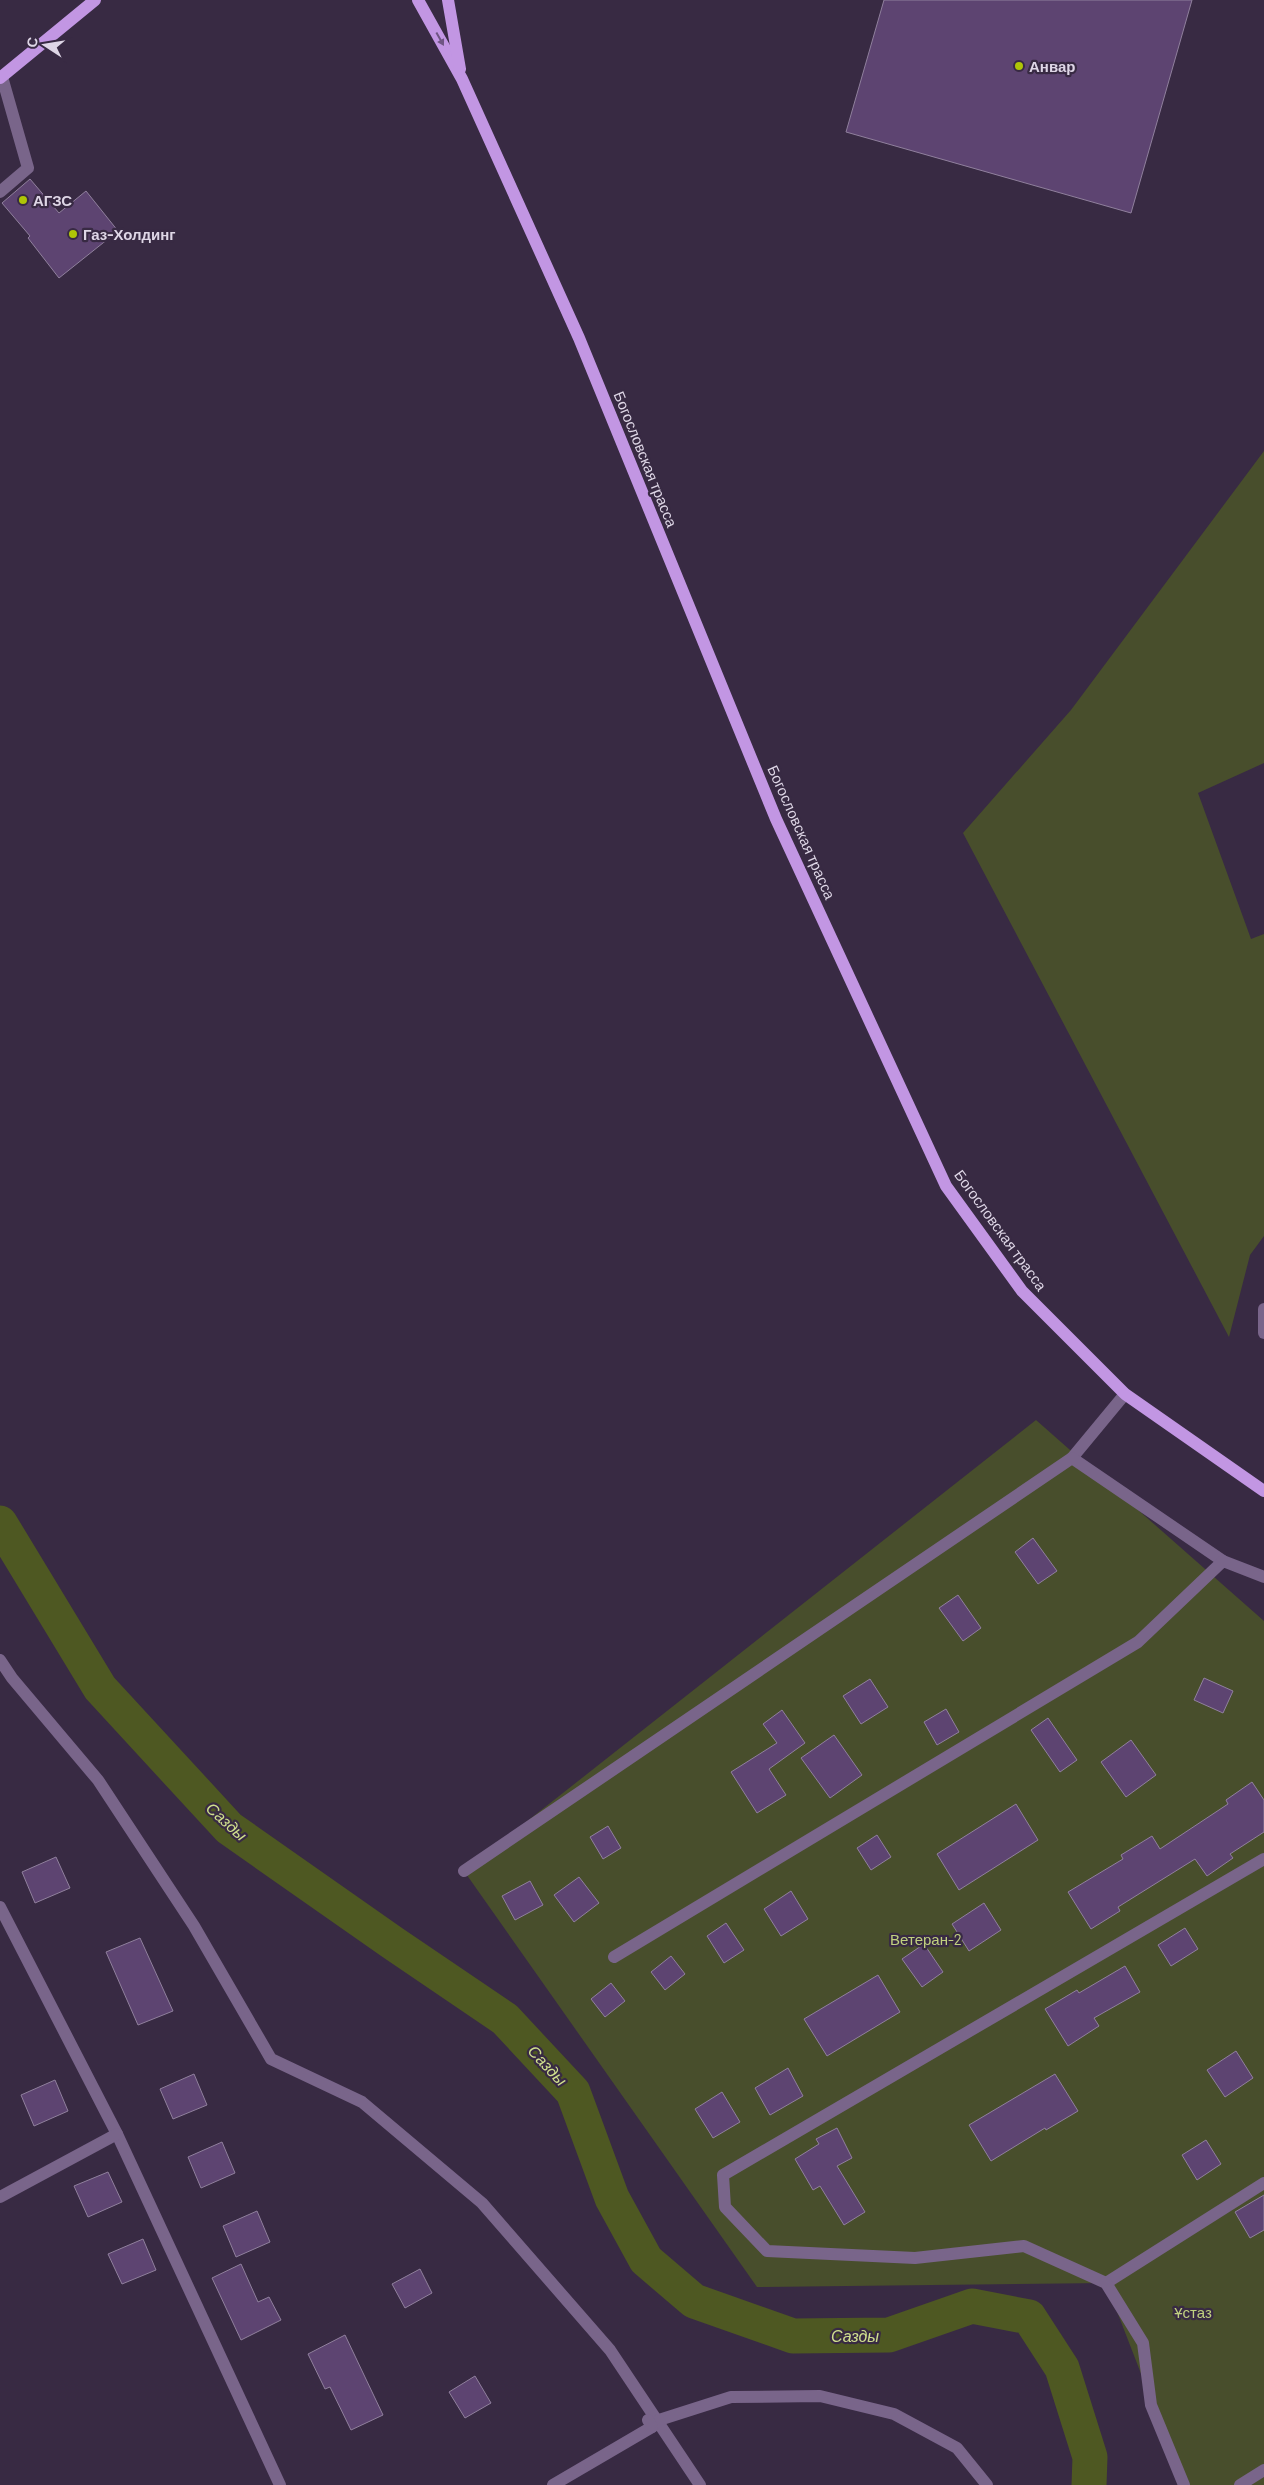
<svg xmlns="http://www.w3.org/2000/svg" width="1264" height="2485" font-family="Barlow,sans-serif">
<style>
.green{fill:#484e2c}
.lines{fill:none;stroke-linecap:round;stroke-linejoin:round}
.river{stroke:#4e5822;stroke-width:35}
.building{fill:#5d4471;stroke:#90809d}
.minor{stroke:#79658a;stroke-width:12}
.major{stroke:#c296e3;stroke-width:12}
.oneway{fill:#6f5583}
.poi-dot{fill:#afc507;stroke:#382a43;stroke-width:2}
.labels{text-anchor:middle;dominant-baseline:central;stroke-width:4.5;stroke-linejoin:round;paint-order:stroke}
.poi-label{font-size:15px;font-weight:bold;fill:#ded6e6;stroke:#382a43;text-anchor:start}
.street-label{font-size:15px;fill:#ded6e6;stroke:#382a43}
.park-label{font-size:15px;fill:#c1d17f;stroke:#382a43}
.water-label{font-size:16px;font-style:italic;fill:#d0e08e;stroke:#382a43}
</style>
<rect width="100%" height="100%" fill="#382a43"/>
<g class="green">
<polygon points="1264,451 1264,763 1198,793 1251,939 1264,934 1264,1236 1250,1255 1229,1337 963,833 1071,710"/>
<polygon points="1036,1420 1264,1621 1264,2485 1184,2485 1106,2283 757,2287 464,1871"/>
</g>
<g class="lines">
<polyline class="river" points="0,1523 100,1688 229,1828 393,1943 505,2019 573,2092 612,2198 646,2260 694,2301 793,2336 889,2335 972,2306 1029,2317 1062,2368 1090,2457 1089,2485"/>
</g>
<g class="building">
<polygon points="884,0 1192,0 1131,213 846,132"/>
<polygon points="30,179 59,213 86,191 118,231 59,278 28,238 30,236 2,203"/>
<polygon points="1033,1538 1057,1571 1038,1584 1015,1552"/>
<polygon points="958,1595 981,1628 963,1641 939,1608"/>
<polygon points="1204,1678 1233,1691 1223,1713 1194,1700"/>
<polygon points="870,1679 888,1707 861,1724 843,1696"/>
<polygon points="946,1709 959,1732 937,1745 924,1722"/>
<polygon points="782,1710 805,1743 769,1769 786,1795 757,1813 731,1772 777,1743 763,1724"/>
<polygon points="1048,1718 1077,1760 1060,1772 1031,1730"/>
<polygon points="834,1735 862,1775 830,1798 801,1758"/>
<polygon points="1131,1740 1156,1775 1126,1797 1101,1762"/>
<polygon points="1252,1782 1264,1800 1264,1832 1230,1854 1233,1858 1207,1876 1195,1859 1118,1907 1120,1911 1091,1929 1068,1892 1123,1859 1121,1855 1152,1836 1160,1849 1228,1804 1226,1800"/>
<polygon points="1016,1804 1038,1840 959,1890 937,1854"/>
<polygon points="608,1826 621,1848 603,1859 590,1837"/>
<polygon points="877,1835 891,1857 871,1870 857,1848"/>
<polygon points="56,1857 70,1888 35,1903 22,1872"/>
<polygon points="579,1877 599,1903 574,1922 554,1895"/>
<polygon points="530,1881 543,1905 515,1920 502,1896"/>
<polygon points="791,1891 808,1919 781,1936 764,1909"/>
<polygon points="984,1903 1001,1930 969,1951 952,1924"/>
<polygon points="726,1923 744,1950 724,1963 707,1936"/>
<polygon points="1185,1928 1198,1949 1171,1966 1158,1945"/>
<polygon points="140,1938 173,2011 138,2025 106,1952"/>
<polygon points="924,1944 943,1972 922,1987 902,1959"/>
<polygon points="671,1956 685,1974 665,1990 651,1972"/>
<polygon points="1125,1966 1140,1992 1094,2018 1099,2026 1068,2046 1045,2009 1077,1990 1079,1993"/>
<polygon points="878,1975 900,2012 827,2056 804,2019"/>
<polygon points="611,1983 625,2001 605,2017 591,1999"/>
<polygon points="1236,2051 1253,2078 1225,2097 1207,2070"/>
<polygon points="788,2068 803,2096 770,2115 755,2088"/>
<polygon points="194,2074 207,2105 173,2119 160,2089"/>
<polygon points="1055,2074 1078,2111 1046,2130 1045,2128 991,2161 969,2125"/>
<polygon points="55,2080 68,2111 34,2126 21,2095"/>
<polygon points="722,2092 740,2122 713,2138 695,2109"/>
<polygon points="837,2128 852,2158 837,2166 865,2212 844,2225 820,2186 813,2190 795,2159 819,2144 816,2139"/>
<polygon points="1206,2140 1221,2164 1197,2180 1182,2155"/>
<polygon points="222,2142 235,2173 201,2188 188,2157"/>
<polygon points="108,2172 122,2202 88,2217 74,2186"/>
<polygon points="1264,2195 1264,2230 1250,2238 1235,2212"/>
<polygon points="257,2211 270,2242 236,2257 223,2226"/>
<polygon points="143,2239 156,2270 122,2284 108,2254"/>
<polygon points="241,2264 258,2302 269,2297 281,2320 241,2340 212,2278"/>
<polygon points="420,2269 432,2293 405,2308 392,2284"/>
<polygon points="345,2335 383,2415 351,2430 330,2387 325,2389 308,2354"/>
<polygon points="475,2376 491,2403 465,2418 449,2392"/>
</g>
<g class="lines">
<g class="minor">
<polyline points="0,192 28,168 2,77"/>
<polyline points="1264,1309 1264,1333"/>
<polyline points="1072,1458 1125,1394"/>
<polyline points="0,1660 12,1678 98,1780 194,1926 271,2059 362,2102 482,2203 610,2350 700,2485"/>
<polyline points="464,1871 1072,1458 1223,1561"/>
<polyline points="0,1907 117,2134 280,2485"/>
<polyline points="614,1957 1138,1642 1223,1561 1264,1577"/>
<polyline points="0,2197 117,2134"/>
<polyline points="1106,2283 1264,2183"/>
<polyline points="652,2427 659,2420 731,2397 820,2396 894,2414 957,2448 987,2485"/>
<polyline points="553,2485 652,2427 648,2420"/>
<polyline points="1184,2485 1151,2405 1143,2343 1106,2283 1024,2246 915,2258 767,2251 725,2207 723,2175 1264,1859"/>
<polyline points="1240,2485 1264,2470"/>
</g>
<g class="major">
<polyline points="418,0 462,79 579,338 776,819 946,1186 1022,1291 1125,1394 1264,1491"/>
<polyline points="448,0 460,69"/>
<polyline points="0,78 95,0"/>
</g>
</g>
<defs><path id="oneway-solid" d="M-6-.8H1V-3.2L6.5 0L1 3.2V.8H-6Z" transform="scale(1.25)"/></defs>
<use class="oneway" href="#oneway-solid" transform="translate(440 39) rotate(61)"/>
<g class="poi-dot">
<circle cx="1019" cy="66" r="5"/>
<circle cx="23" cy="200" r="5"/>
<circle cx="73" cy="234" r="5"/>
</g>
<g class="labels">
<g class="poi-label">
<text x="1029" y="66">Анвар</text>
<text x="33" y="200">АГЗС</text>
<text x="83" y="234">Газ-Холдинг</text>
</g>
<g class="street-label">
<text transform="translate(646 459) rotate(68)">Богословская трасса</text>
<text transform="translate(802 832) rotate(66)">Богословская трасса</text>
<text transform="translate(1001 1230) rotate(54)">Богословская трасса</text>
</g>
<g class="park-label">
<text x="926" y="1939">Ветеран-2</text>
<text x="1193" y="2312">Ұстаз</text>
</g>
<g class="water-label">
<text transform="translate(227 1821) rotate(42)">Сазды</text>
<text transform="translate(548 2065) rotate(47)">Сазды</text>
<text x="855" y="2335">Сазды</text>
</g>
</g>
<g transform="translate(45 45) rotate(282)" stroke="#382a43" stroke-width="4" paint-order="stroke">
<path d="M0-4L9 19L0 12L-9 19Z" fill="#ded6e6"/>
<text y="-8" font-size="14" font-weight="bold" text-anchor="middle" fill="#ded6e6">С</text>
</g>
</svg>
